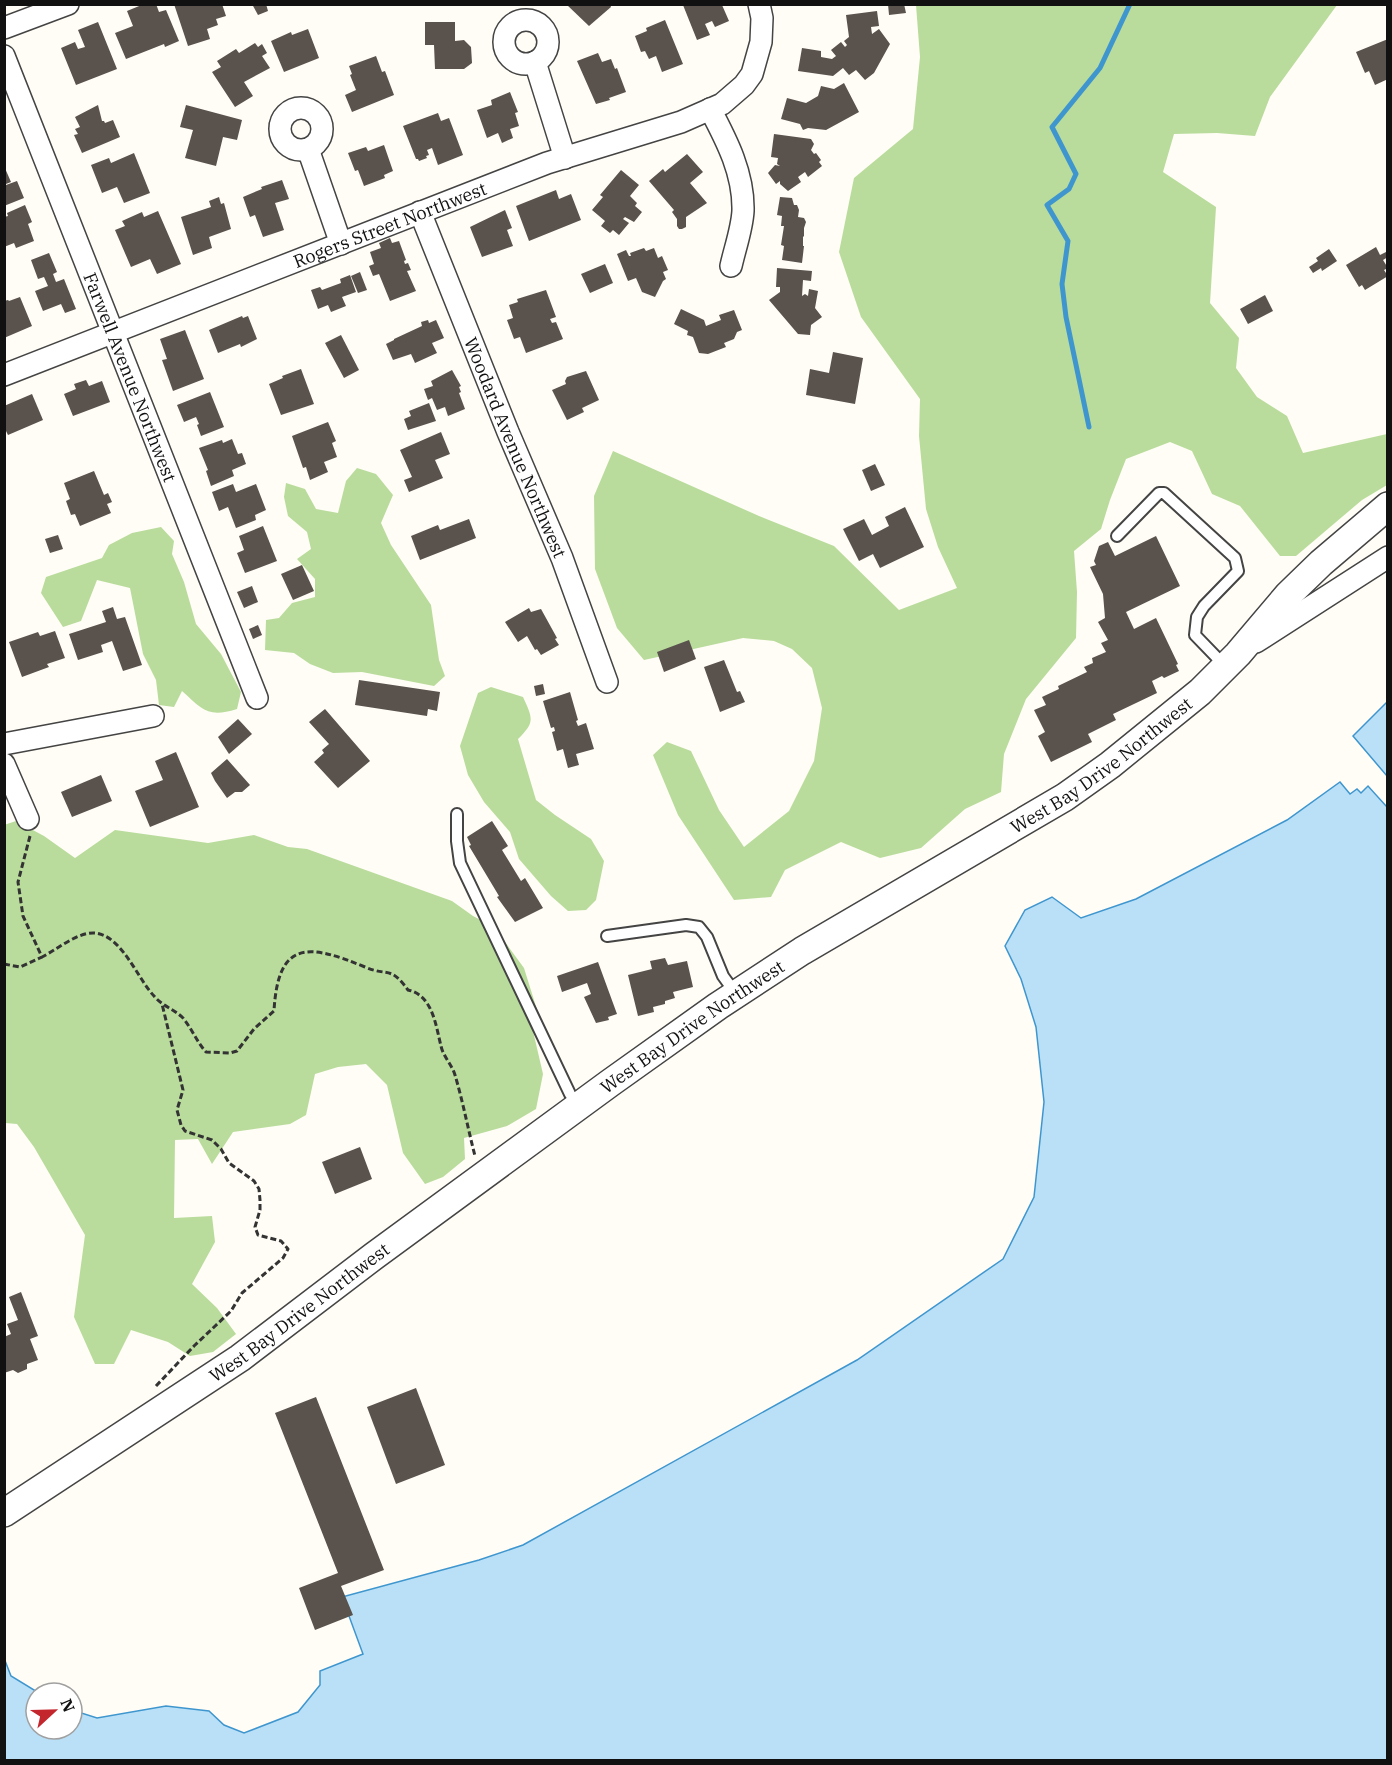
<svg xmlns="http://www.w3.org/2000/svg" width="1392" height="1765" font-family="'IBM Plex Serif',serif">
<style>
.forest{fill:#b9dc9c}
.water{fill:#b9e0f7;stroke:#3f96cf;stroke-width:1.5}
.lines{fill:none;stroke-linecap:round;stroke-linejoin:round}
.stream{stroke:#3f96cf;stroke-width:5}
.building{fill:#5a524d}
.service-casing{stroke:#444;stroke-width:14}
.minor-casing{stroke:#444;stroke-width:24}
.tertiary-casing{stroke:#444;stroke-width:30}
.path{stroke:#333;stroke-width:3;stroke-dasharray:6 3;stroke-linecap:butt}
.service{stroke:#fff;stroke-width:10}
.minor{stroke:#fff;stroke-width:21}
.tertiary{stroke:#fff;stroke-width:27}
.labels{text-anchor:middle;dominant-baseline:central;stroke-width:6;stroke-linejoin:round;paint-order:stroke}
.street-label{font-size:18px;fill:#111;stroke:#fff}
</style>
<rect width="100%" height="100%" fill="#fffdf5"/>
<g class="forest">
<polygon points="916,5 1337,5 1270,97 1255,136 1217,133 1174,134 1163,172 1216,207 1210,303 1239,338 1236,368 1257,397 1287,416 1303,453 1387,434 1387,485 1362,500 1296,556 1280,556 1240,506 1212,494 1192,451 1170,442 1126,459 1110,500 1101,529 1074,551 1077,592 1076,638 1026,699 1004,754 1001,792 965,809 921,848 880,858 841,842 785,870 771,897 734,900 678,815 653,755 667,742 691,751 719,810 744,847 789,811 814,761 822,708 812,668 792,649 774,641 743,638 644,660 617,628 595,569 594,496 613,451 759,516 834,546 899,610 957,588 938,547 926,509 919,436 920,399 861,317 839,252 854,178 913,129 920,57"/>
<polygon points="357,468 376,474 393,495 381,523 391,545 431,605 439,660 445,676 434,686 362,672 333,673 310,664 294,653 265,650 266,620 279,618 292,603 315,597 315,579 297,559 311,549 307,532 288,516 284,497 286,483 305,489 316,509 338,513 346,481"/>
<path d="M161,527L174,541L172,554L184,582L196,624L221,654L241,692L237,709C208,718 203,710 182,691L174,707L159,705L156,680L143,654L130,588L97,580L81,621L63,627L41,593L46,577L102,558L109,545L132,533Z"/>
<path d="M491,687L523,697C533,719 535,722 518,739L536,800L555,815L591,839L604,861L596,900L586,910L568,911L551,896L519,859L510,832L484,802L468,775L460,746L478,693Z"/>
<polygon points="16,821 44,836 75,858 115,830 208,843 254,835 288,847 307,849 452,901 473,916 494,927 524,968 538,1013 533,1031 543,1074 536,1109 507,1126 464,1138 465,1159 443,1177 425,1184 403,1153 387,1085 366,1064 338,1067 315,1074 306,1115 290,1124 233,1132 212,1164 198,1139 175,1140 174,1218 212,1216 215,1242 192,1284 217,1308 236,1334 213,1352 190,1356 168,1342 131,1330 114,1364 95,1364 74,1317 85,1235 34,1147 17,1124 5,1123 4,825"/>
</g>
<g class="water">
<polygon points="1387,702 1387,776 1353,736"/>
<polygon points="1340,782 1350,794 1357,789 1361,793 1368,786 1387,807 1387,1760 5,1760 4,1658 11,1676 39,1693 36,1693 36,1729 72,1729 72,1710 97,1718 166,1706 209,1711 224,1725 244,1733 298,1712 320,1685 320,1671 363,1654 342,1597 479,1560 523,1545 857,1360 1003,1259 1034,1197 1044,1102 1036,1027 1021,979 1005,946 1025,910 1052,897 1081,918 1136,899 1287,820"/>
</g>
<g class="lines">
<polyline class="stream" points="1089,427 1066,317 1062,284 1068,241 1047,205 1069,189 1076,174 1052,127 1100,68 1130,4"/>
</g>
<g class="building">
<polygon points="144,4 156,4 159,12 166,10 179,41 165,47 164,44 126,59 115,33 133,26 127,11"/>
<polygon points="174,4 222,4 226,16 216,19 218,25 207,29 210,39 188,46"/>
<polygon points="252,4 266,4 268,11 258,15"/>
<polygon points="566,4 610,4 611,7 589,26"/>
<polygon points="888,4 904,4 906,13 889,15"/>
<polygon points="683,5 722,5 729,21 715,27 712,21 705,24 710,35 697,40"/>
<polygon points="877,11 879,26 871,27 872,34 879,29 890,44 874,73 865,80 856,70 849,75 843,68 833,76 798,71 802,48 821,51 821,57 832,59 836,56 831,50 841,42 845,47 847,45 844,41 849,37 846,15"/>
<polygon points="665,20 683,64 662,72 656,56 649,59 645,51 641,52 635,36 647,31 646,28"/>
<polygon points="98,22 117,69 76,85 61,48 75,42 78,49 85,47 78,30"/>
<polygon points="425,22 455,22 455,41 464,40 471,47 472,63 464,69 435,69 434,45 425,45"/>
<polygon points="308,29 319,58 284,72 271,41 291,32 292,35"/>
<polygon points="1388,39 1388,79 1375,85 1369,71 1365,73 1356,52"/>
<polygon points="255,43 258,47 262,44 267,53 262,56 270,68 244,82 253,96 235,107 212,72 221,67 217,61 236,49 239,53"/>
<polygon points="598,53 602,62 611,59 615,69 617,68 626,92 609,98 610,100 596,104 577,61"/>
<polygon points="376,56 382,72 385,71 394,95 352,112 345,95 356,90 350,75 352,74 349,66"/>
<polygon points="844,83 859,112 826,130 808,128 803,130 800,124 781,119 787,98 806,103 818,96 821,86 834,89"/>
<polygon points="510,92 518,112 515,113 519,126 510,129 513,138 502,143 498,133 487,138 477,110 492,105 491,100"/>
<polygon points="98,105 102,121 104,121 105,123 113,120 120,137 82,153 74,135 78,134 75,129 80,127 75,117"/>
<polygon points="186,105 242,120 237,140 223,137 216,166 185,158 193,130 180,127"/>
<polygon points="438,113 441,121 449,118 463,155 438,165 432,148 427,150 429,155 426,156 427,158 419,161 418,159 416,159 403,126"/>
<polygon points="774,134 811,139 814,144 811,150 814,154 816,153 821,160 819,162 822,166 808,177 805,172 798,177 801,182 788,191 780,184 780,181 776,184 768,173 775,165 780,166 777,164 778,158 771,157"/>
<polygon points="384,145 393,171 384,175 385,178 364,186 358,170 355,171 348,153 366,147 368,151"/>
<polygon points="134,153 150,193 124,203 117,187 102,193 91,165 109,158 111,163"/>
<polygon points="687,154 703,172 690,183 707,203 686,217 686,227 682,229 679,229 677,226 677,219 672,212 674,210 649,181 663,169 665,172"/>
<polygon points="4,166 11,182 6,184 6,185 17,181 24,198 4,206"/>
<polygon points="621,170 639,185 630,196 637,203 635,206 642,212 634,222 625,217 623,219 629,223 619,235 613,230 610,233 601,226 605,221 592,210 603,197 600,195"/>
<polygon points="282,180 289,199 275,203 284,230 263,237 255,215 250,217 243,197 262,189 261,187"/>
<polygon points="556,190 559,199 571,194 581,220 529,241 516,206"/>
<polygon points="219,197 221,204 224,203 231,229 209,237 212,248 193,255 181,217 211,207 209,201"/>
<polygon points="780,197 792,198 794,205 797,205 799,210 798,217 804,218 806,222 804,228 804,236 803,237 803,246 804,246 802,263 782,260 784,246 781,245 784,226 781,226 782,216 777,215"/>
<polygon points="25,205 32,222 28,224 34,241 16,248 14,243 4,247 4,217 8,216 7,213"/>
<polygon points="505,210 512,228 507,230 513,246 482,257 470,227"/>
<polygon points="158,211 181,264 157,274 150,259 131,267 115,230 125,226 122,221 142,212 144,217"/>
<polygon points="390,238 392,243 399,241 406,260 404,261 405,264 408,263 411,270 407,271 416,291 390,301 379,274 373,276 369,266 374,264 370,252 381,248 379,243"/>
<polygon points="1376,247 1380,255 1388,251 1388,257 1383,260 1388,268 1384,270 1388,276 1365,290 1362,285 1359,287 1346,265"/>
<polygon points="644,248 646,251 654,248 658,258 662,256 668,270 663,272 666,279 663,281 655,297 642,292 636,278 628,281 617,254 626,250 629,256 631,256 630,253"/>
<polygon points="1329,249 1337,261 1322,271 1321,268 1313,273 1309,267 1318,261 1316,258"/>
<polygon points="49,253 57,272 53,274 56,282 64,279 76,309 65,313 61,304 43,311 35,291 48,286 44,277 38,279 31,260"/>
<polygon points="605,264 613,283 590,293 581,274"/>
<polygon points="777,268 812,271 811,281 803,280 802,296 805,294 808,296 809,289 818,291 815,308 822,317 811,325 810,335 798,334 769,300 780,292 780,287 776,287"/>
<polygon points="360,272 367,290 358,293 351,276"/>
<polygon points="350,275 356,292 342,297 346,306 331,312 328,305 318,309 311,290 320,287 322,290 341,283 340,279"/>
<polygon points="546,290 556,317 550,319 552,323 556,322 563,339 526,353 520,337 514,339 507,320 513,318 509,305 518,302 517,299"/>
<polygon points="1265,295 1273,311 1248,324 1240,309"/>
<polygon points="20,297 32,326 4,338 4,301 8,300 9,301"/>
<polygon points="681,309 704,320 706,326 721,320 719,315 734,310 742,330 737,332 734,339 724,343 726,347 708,354 699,353 693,337 687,335 688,331 674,324"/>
<polygon points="242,316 243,318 248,316 257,339 241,347 240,344 218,353 209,330"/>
<polygon points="428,320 429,323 436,320 444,338 432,343 437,353 415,363 411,354 393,360 386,344 394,340 394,339 422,326 421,322"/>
<polygon points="185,330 204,379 173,391 162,360 167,359 160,339"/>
<polygon points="341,335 359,370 344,378 325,343"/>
<polygon points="833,352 863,358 855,404 806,395 810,369 829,373"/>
<polygon points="301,369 314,404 281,415 269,384 283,378 282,376"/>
<polygon points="452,370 461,386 459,387 461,392 459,393 465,409 448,416 445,407 437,410 432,398 428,400 424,389 433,386 431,381"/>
<polygon points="586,371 599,400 582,408 584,412 567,420 552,390 566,384 565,381 567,377"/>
<polygon points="86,380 89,386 102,381 110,402 73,416 64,394 76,389 74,384"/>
<polygon points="210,392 224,427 201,436 197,425 199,424 196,417 184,422 177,405"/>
<polygon points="32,394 43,420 8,435 4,427 4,406"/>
<polygon points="429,403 436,421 408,430 404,419 411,416 409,411"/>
<polygon points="328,422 336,441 332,443 337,457 324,462 328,472 310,480 306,467 303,468 292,436"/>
<polygon points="441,432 450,454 435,460 443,478 409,492 404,480 412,477 400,450"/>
<polygon points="232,439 238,454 242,453 246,464 232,470 234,476 211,486 206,471 208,470 199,448 222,440 223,443"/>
<polygon points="875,464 885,485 871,491 862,470"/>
<polygon points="94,471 104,495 108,493 112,502 107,504 111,513 80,526 75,514 71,515 66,501 70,499 64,483"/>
<polygon points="233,484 236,492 256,484 266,510 255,515 256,520 236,528 228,507 219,511 212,492"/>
<polygon points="905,507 924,547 880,568 873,554 859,561 843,529 864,519 872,535 889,526 885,517"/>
<polygon points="469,519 476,538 420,560 411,536 438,525 440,530"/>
<polygon points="263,526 277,561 245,573 237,553 244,550 239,536"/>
<polygon points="58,535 63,549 50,553 45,539"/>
<polygon points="1156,536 1180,586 1126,612 1134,629 1156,618 1178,664 1176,665 1179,671 1164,678 1162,676 1152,681 1157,693 1113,714 1116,720 1088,734 1092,742 1051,762 1038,736 1045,732 1034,710 1046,705 1042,697 1059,689 1058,686 1087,672 1084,667 1093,663 1092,658 1106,652 1101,643 1108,640 1098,622 1105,618 1103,594 1090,567 1096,565 1094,561 1099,546 1108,542 1115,556"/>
<polygon points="302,565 314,591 293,600 281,574"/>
<polygon points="252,586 258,602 244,608 237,592"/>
<polygon points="113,607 117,619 125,617 142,665 123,671 112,641 101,645 103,652 78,660 69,634 106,622 102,611"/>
<polygon points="529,608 531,612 541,609 557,638 555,639 559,645 541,655 537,649 535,650 527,636 518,642 505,622"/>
<polygon points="258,625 262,635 253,639 249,629"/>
<polygon points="55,631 65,658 47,664 49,667 22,677 9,642 38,632 40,636"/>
<polygon points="689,640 696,659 664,672 657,652"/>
<polygon points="724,660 737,692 740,691 745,702 720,712 704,667"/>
<polygon points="359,680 440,692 437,711 428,709 427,716 355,705"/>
<polygon points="543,684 545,694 536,696 534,686"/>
<polygon points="570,692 578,720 576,721 578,726 586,723 594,749 576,754 579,765 568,768 563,749 557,751 552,732 555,731 554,727 551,728 543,701"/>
<polygon points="325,709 370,761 338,788 314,762 324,753 322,750 329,744 309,722"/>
<polygon points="238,719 252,734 229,754 218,737"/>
<polygon points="176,752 199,807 150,827 135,791 163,780 155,761"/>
<polygon points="227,759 250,785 242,792 235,792 227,798 215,781 211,773"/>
<polygon points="101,775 112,801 72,817 61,792"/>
<polygon points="492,821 508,846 502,850 521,881 525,878 543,908 515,922 497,897 499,896 469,846 471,845 467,837"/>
<polygon points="665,958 668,965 687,961 693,987 673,992 675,998 665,1001 665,1004 653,1007 654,1012 638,1016 628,975 652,969 650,961"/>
<polygon points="598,962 617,1014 608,1017 609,1020 596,1023 584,997 591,994 587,983 562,992 557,976"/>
<polygon points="360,1147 372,1179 335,1194 322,1162"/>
<polygon points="21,1292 38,1336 30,1339 38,1360 27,1364 27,1369 18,1373 13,1370 4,1373 4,1337 11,1334 7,1324 18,1320 9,1297"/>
<polygon points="416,1388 445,1465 396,1484 367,1407"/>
<polygon points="316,1397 384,1570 341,1586 353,1615 315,1630 299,1588 338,1573 275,1413"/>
</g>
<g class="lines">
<defs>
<g id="service">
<polyline points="1117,536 1159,493 1164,493 1235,558 1238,571 1204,606 1197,617 1195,635 1225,666"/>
<polyline points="457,814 457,841 460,863 570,1094 578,1106"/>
<polyline points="607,936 686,925 699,927 707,937 723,976 736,994"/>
</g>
<g id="minor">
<circle cx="526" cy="42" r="22"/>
<polyline points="4,28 68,4"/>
<path id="s1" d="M4,56L257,698"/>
<polyline points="535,62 565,158"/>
<circle cx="301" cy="129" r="21"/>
<path d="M710,109C727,141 744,174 743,211C742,229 735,248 731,266"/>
<polyline points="308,149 341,244"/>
<path id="s2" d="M420,212L508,432L562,558L607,682"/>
<path id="s3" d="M4,375L547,163L681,122L722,104L744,85L752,74L761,42L762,18L759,4"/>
<polyline points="1256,642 1388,557"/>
<polyline points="4,744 153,716"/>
<polyline points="4,764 28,819"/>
</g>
<g id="tertiary">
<path id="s4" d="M4,1513L240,1358L374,1256L610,1083L718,1006L802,951L1065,797L1110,765L1200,692L1238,654L1288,595L1321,563L1388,506"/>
</g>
</defs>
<use href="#service" class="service-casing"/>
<use href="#minor" class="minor-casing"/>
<use href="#tertiary" class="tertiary-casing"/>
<g class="path">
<path d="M30,836L18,882L23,916L42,957C58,949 82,928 100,934C124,941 138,979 154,996C162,1006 174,1009 183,1018C192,1029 197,1042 206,1052L230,1053L237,1051L254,1029L274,1011C278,939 309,944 365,967C388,977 390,965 408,990C433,995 436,1027 441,1046C443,1056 452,1065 455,1075C463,1102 468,1129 475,1156"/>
<polyline points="4,964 20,967 42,957"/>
<polyline points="156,1386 194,1346 231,1311 242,1293 283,1258 288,1249 281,1241 258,1235 255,1227 260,1210 260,1200 259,1189 254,1181 229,1163 221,1149 212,1140 185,1131 181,1125 177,1110 183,1090 162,1004"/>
</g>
<use href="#service" class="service"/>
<use href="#minor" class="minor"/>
<use href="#tertiary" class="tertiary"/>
</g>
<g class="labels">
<g class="street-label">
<text stroke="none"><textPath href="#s3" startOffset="414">Rogers Street Northwest</textPath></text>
<text stroke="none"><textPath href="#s1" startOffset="345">Farwell Avenue Northwest</textPath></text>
<text stroke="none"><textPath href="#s2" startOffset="254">Woodard Avenue Northwest</textPath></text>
<text stroke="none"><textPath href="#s4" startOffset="1329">West Bay Drive Northwest</textPath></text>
<text stroke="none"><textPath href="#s4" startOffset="843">West Bay Drive Northwest</textPath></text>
<text stroke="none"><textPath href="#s4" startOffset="357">West Bay Drive Northwest</textPath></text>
</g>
</g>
<rect width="1392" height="1765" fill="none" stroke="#111111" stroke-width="12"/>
<g transform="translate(54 1711) rotate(68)"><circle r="28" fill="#ffffff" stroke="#a0a0a0" stroke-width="1.5"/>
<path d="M0-4.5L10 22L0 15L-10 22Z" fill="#c4262e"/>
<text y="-9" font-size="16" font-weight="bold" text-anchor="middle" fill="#111111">N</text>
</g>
</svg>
